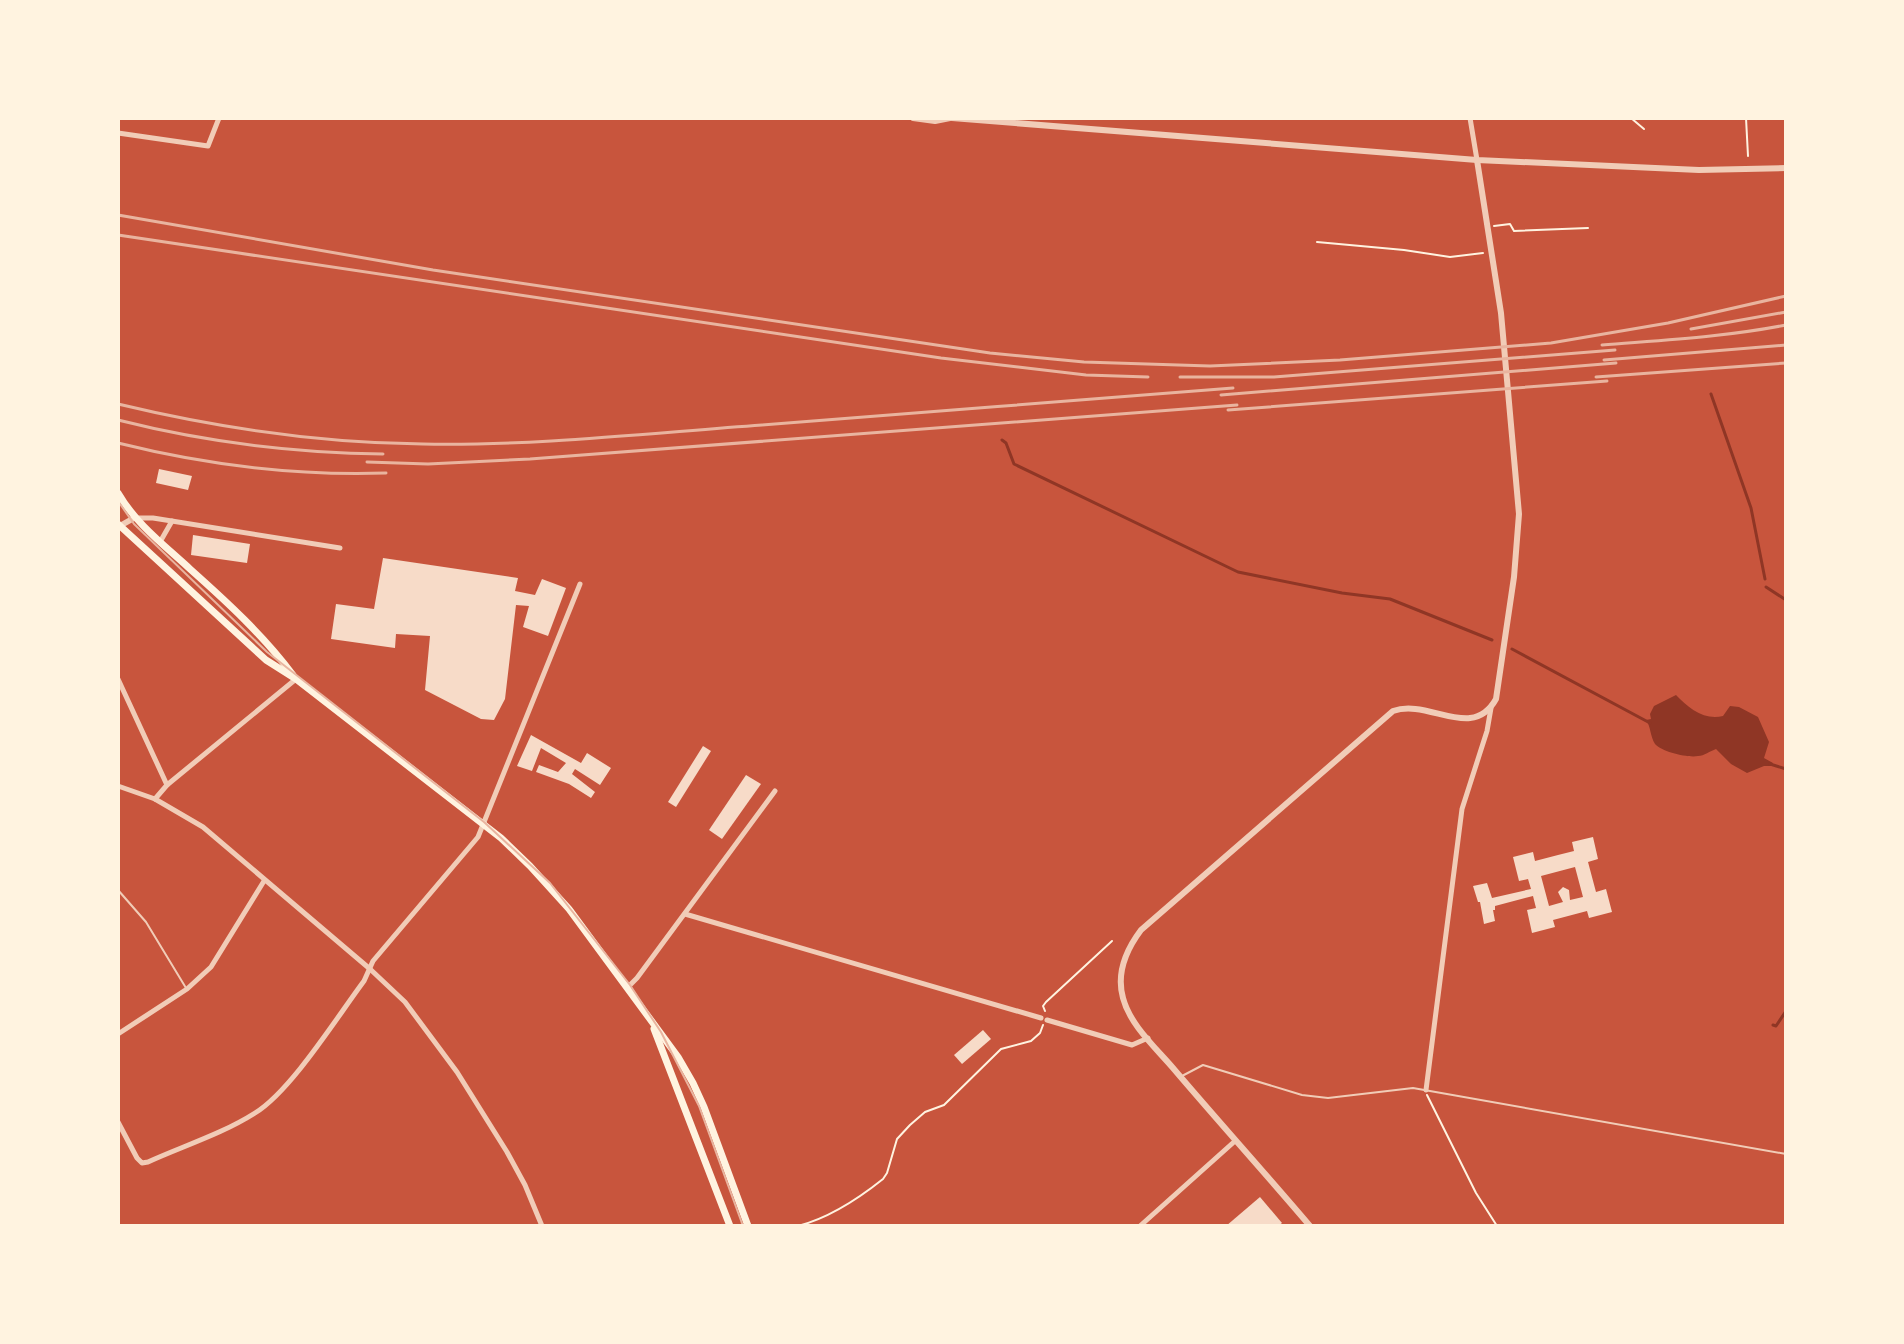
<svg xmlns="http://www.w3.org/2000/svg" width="1904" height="1344" font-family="'Alegreya Sans',sans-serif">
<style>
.water{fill:#8f3625}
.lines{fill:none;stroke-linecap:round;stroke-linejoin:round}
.stream{stroke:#8f3625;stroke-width:3}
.building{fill:#f7dbc8;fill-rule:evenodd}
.path{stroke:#fff3e0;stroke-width:2}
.service{stroke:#f1ccb7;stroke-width:2}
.minor{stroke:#f1ccb7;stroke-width:5}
.tertiary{stroke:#f1ccb7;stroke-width:6}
.secondary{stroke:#fff3e0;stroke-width:7}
.tram{stroke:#e9b49f;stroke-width:2}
.rail{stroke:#e9b49f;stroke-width:3}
</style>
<rect width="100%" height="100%" fill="#c8553d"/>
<path class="water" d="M1676,695C1688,708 1705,721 1723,716L1730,706L1739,707L1758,717L1769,742L1764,758L1773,763L1772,766H1764L1747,773L1731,764L1716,749C1710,751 1704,756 1698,756C1688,758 1662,752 1655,744C1650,736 1651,727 1646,720L1651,719L1650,714L1654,706Z"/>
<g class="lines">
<g class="stream">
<polyline points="1711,394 1751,508 1765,579"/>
<polyline points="1002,440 1006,443 1014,464 1238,572 1342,593 1390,599 1492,640"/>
<polyline points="1766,587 1786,600"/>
<polyline points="1512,649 1650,723"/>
<polyline points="1770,764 1786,769"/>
<polyline points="1773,1025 1776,1026 1786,1011"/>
</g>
</g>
<g class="building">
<polygon points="159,469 192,476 188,490 156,483"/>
<polygon points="193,535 250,544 247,563 191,555"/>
<polygon points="383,558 518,578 515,591 535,595 542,579 566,588 548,636 523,627 529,606 516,605 505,699 494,720 481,719 425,690 430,636 396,634 395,648 331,639 336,604 374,609"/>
<polygon points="531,735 581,763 587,753 611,768 600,785 575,769 572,774 595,792 591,798 569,784 536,772 539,765 558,772 566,763 541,748 532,771 517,766"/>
<polygon points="703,746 711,751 676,807 668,802"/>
<polygon points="746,775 761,784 722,839 709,830"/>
<path d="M1593,837L1598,859L1588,862L1596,892L1606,889L1612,912L1589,918L1587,911L1553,920L1555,927L1532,933L1527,910L1536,908L1533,896L1495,906V910H1493L1495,921L1484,924L1480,902H1478L1473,886L1487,883L1492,898L1531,889L1528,879L1519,881L1513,857L1533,852L1535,861L1558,855L1574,851L1572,842ZM1575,867L1583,897L1570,900L1569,890L1563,887L1558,892L1563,902L1549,906L1541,876Z"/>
<polygon points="983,1030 991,1039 962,1064 954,1055"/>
<polygon points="1260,1197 1282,1223 1278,1226 1226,1226"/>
</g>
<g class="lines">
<g class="path">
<polyline points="1631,118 1644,129"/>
<polyline points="1746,118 1748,156"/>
<polyline points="1494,226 1510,224 1514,231 1588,228"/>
<polyline points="1317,242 1404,250 1450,257 1483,253"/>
<polyline points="1045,1011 1043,1006 1046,1002 1112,941"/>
<polyline points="1427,1095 1476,1193 1497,1226"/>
<polyline points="770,1226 775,1226"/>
<path d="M798,1226C829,1218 858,1199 883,1179L887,1173L897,1139L910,1125L925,1112L944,1105L1001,1049L1031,1041L1040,1033L1043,1025"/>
</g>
<g class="service">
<polyline points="118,890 146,922 186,988"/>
<polyline points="1182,1076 1203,1065 1302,1095 1328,1098 1413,1088 1786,1154"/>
</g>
<g class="minor">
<polyline points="1470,118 1477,160"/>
<polyline points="118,133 208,146 219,118"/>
<polyline points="135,518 153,518 340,548"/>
<polyline points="160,542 172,521"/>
<polyline points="118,679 167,785"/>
<polyline points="118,786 155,799 203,827 370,969 405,1002 457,1072 507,1152 525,1185 542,1226"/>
<polyline points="155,799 167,785 296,679"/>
<polyline points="685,914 1041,1018"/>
<polyline points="628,987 637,978 775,791"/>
<polyline points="1047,1020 1132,1045 1148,1038"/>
<polyline points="118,1034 187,989 211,967 264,881"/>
<polyline points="1426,1090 1462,809 1487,731 1491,708"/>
<path d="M118,1122L137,1158L142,1163L148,1162C183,1146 222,1134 255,1113C291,1091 337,1017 364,981L373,961L478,837L580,584"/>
<polyline points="1140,1226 1235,1141"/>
</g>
<g class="tertiary">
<polyline points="913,118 935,121 950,118"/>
<polyline points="952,118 1477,160 1699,170 1786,168"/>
<polyline points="118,527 134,518"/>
<path d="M1310,1226C1265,1173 1218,1121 1173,1068C1156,1048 1130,1025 1123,998C1116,973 1126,950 1141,930L1393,711C1429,698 1472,742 1496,699L1514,577L1519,514L1501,313L1477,160"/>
</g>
<g class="secondary">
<path d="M118,493C136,524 164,545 190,569C227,602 264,636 293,675"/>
<polyline points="118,524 266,660 296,679 501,838 530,866 569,909 678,1057 693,1083 704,1107 748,1226"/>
<polyline points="654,1029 730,1226"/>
</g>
<polyline class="tram" points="118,501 134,524 267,652 484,822 550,883 630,985 661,1032 699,1106 743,1226"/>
<g class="rail">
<polyline points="118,215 433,270 990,353 1084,362 1210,366 1340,360 1551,343 1668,323 1786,296"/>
<polyline points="118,235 941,358 1086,375 1148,377"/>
<polyline points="1691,329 1786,312"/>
<path d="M1602,345C1664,340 1725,337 1786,325"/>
<polyline points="1604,360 1786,345"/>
<polyline points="1180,377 1274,377 1615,350"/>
<polyline points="1596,377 1786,363"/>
<polyline points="1221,395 1616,363"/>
<path d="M118,404C218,428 321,443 423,444C536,446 650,433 762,425C919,413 1076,400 1233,388"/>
<polyline points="1228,410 1607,381"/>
<path d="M118,420C205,442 294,453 383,454"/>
<path d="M118,443C206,465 295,476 386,473"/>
<polyline points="367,462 428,464 530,459 1237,405"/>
</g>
</g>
<rect width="1904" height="1344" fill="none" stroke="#fff3e0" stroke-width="240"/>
</svg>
